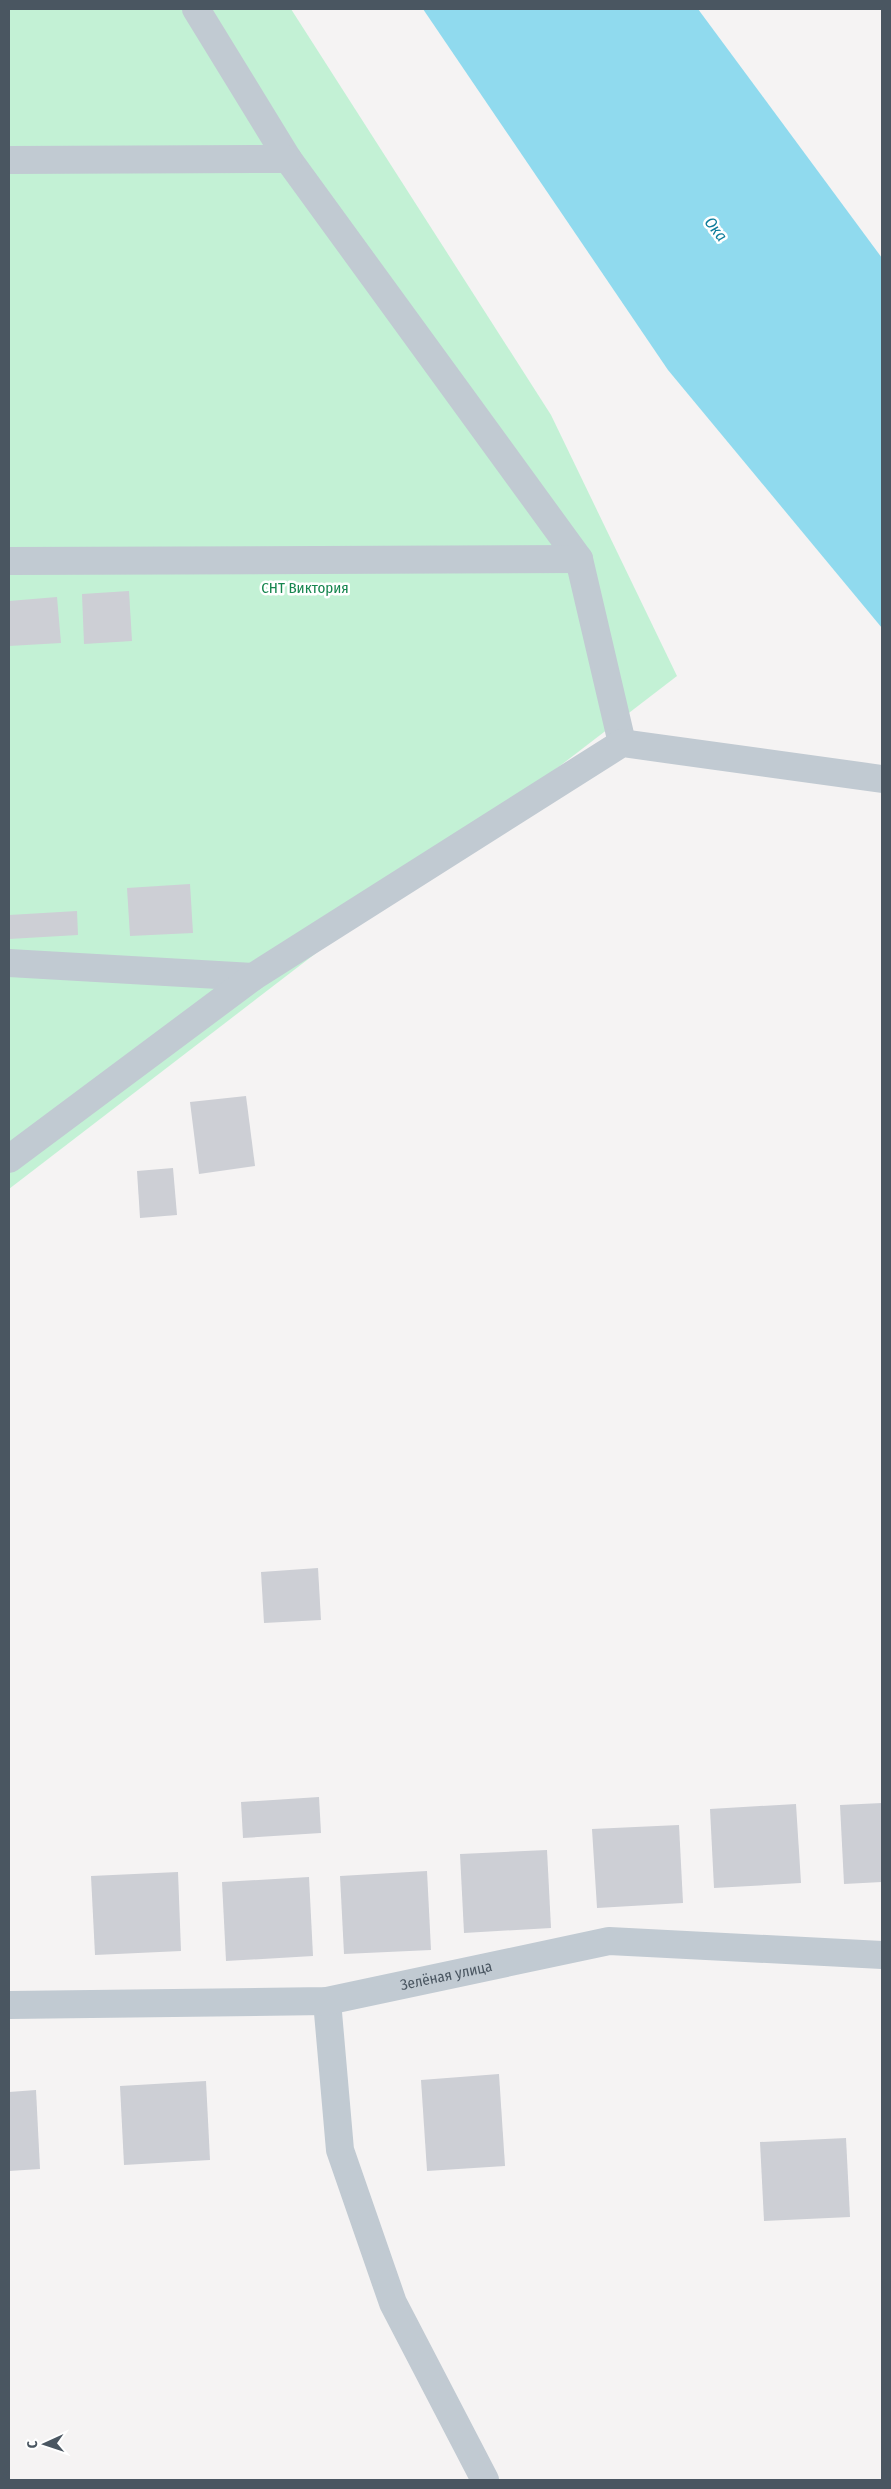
<svg xmlns="http://www.w3.org/2000/svg" width="891" height="2489" font-family="'Fira Sans Condensed',sans-serif">
<style>
.green{fill:#c3f1d5}
.water{fill:#90daee}
.building{fill:#cdcfd5}
.lines{fill:none;stroke-linecap:round;stroke-linejoin:round}
.street{stroke:#c1cad2;stroke-width:28}
.labels{text-anchor:middle;dominant-baseline:central;stroke-width:5;stroke-linejoin:round;paint-order:stroke}
.park-label{font-size:15px;fill:#17864f;stroke:#fff}
.street-label{font-size:15px;fill:#4a5661;stroke:#fff}
.water-label{font-size:16px;font-style:italic;fill:#0c7c9b;stroke:#fff}
</style>
<rect width="100%" height="100%" fill="#f5f3f3"/>
<polygon class="green" points="9,9 291,9 551,415 677,676 9,1189"/>
<polygon class="water" points="423,9 698,9 882,258 882,628 668,370"/>
<g class="building">
<polygon points="129,591 132,641 84,644 82,594"/>
<polygon points="57,597 61,643 9,646 9,601"/>
<polygon points="190,884 193,933 130,936 127,888"/>
<polygon points="77,911 78,935 9,939 9,915"/>
<polygon points="246,1096 255,1166 199,1174 190,1102"/>
<polygon points="173,1168 177,1215 140,1218 137,1171"/>
<polygon points="318,1568 321,1620 264,1623 261,1572"/>
<polygon points="319,1797 321,1833 243,1838 241,1802"/>
<polygon points="882,1803 882,1882 844,1884 840,1805"/>
<polygon points="796,1804 801,1883 714,1888 710,1809"/>
<polygon points="679,1825 683,1903 597,1908 592,1829"/>
<polygon points="547,1850 551,1928 464,1933 460,1854"/>
<polygon points="427,1871 431,1950 344,1954 340,1876"/>
<polygon points="178,1872 181,1951 95,1955 91,1876"/>
<polygon points="309,1877 313,1956 226,1961 222,1882"/>
<polygon points="499,2074 505,2166 427,2171 421,2080"/>
<polygon points="206,2081 210,2160 124,2165 120,2086"/>
<polygon points="36,2090 40,2169 9,2171 9,2092"/>
<polygon points="846,2138 850,2217 764,2221 760,2142"/>
</g>
<g class="lines">
<g class="street">
<polyline points="196,9 288,159 579,559 622,743"/>
<polyline points="9,160 288,159"/>
<polyline points="9,561 579,559"/>
<polyline points="9,963 253,977"/>
<polyline points="9,1159 253,977 622,743 882,779"/>
<polyline points="327,2001 340,2150 393,2303 485,2480"/>
<path id="s1" d="M9,2005L327,2001L609,1941L882,1955"/>
</g>
</g>
<g class="labels">
<g class="park-label">
<text x="305" y="588">СНТ Виктория</text>
</g>
<g class="street-label">
<text stroke="none"><textPath href="#s1" startOffset="440">Зелёная улица</textPath></text>
</g>
<g class="water-label">
<text transform="translate(716 229) rotate(52)">Ока</text>
</g>
</g>
<rect width="891" height="2489" fill="none" stroke="#4a5661" stroke-width="20"/>
<g transform="translate(45 2444) rotate(267)" stroke="#ffffff" stroke-width="4" paint-order="stroke">
<path d="M0-4L9 19L0 12L-9 19Z" fill="#4a5661"/>
<text y="-8" font-size="14" font-weight="bold" text-anchor="middle" fill="#4a5661">С</text>
</g>
</svg>
